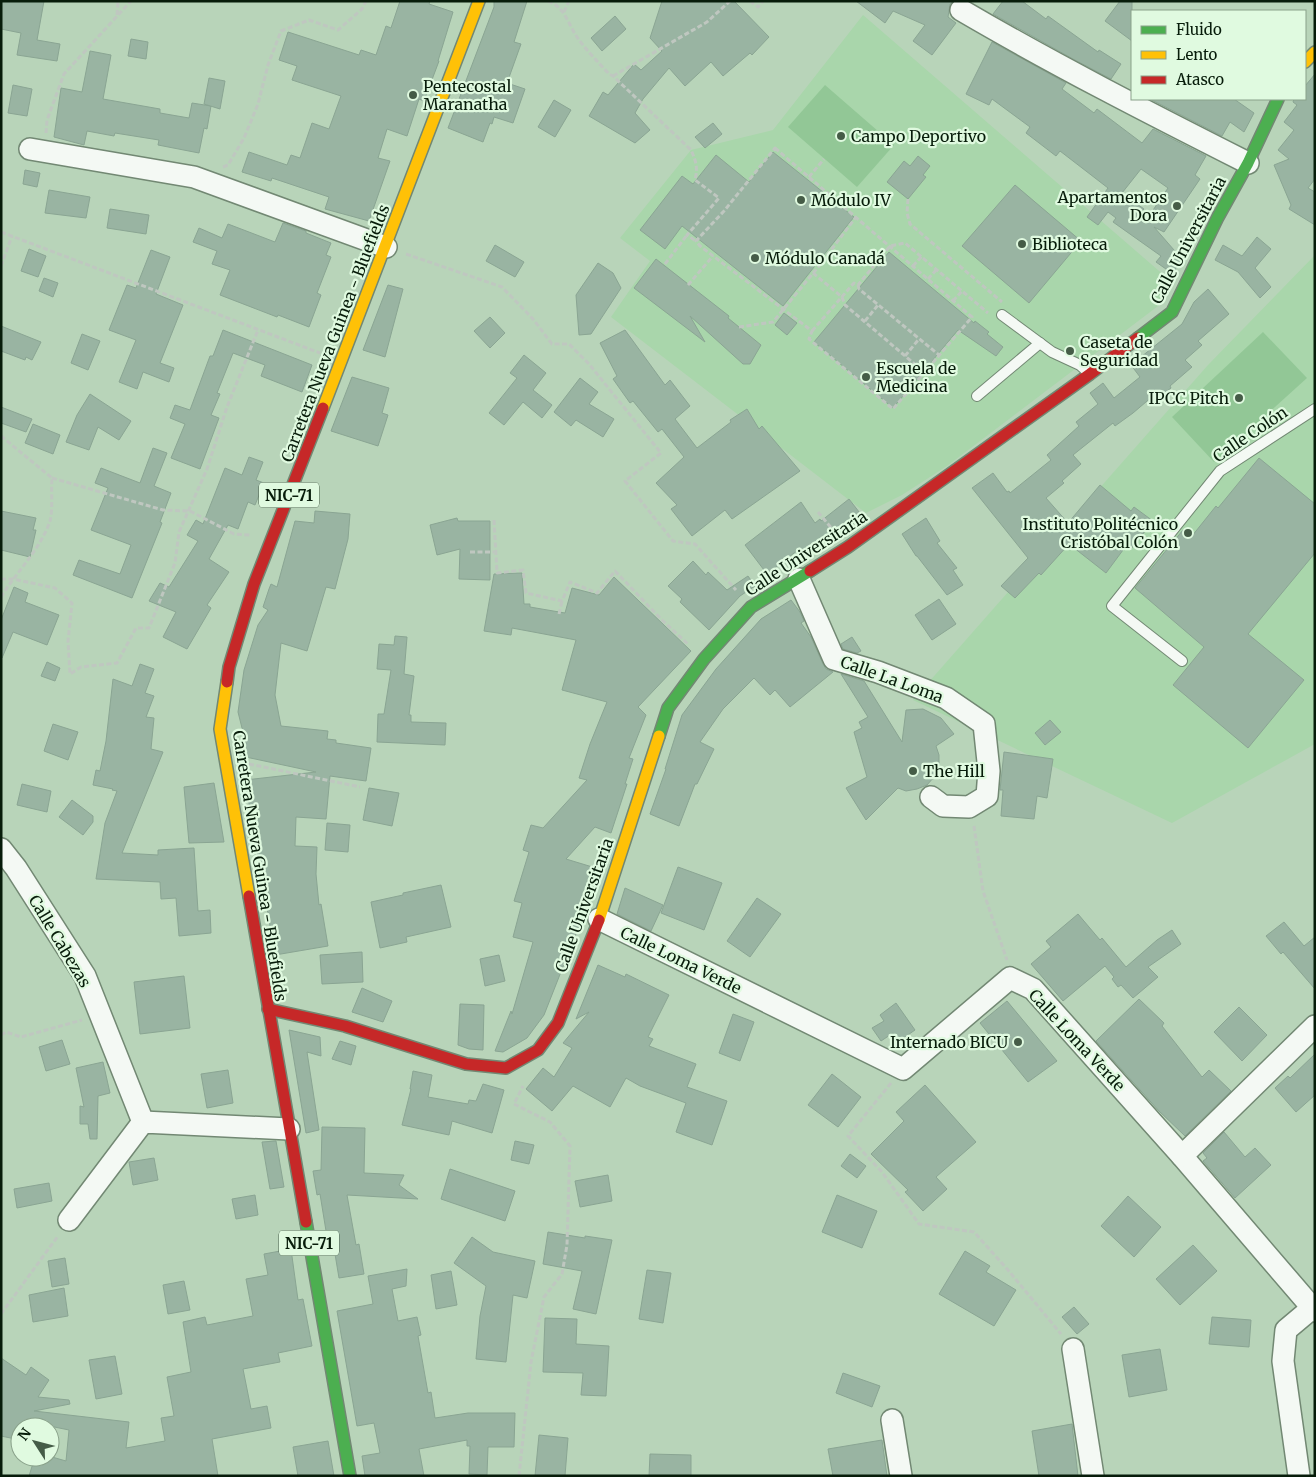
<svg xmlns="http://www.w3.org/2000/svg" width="1316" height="1477" font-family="Merriweather,serif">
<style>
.built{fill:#a9d6ab}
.green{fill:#92c796}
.building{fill:#99b4a2;stroke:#8aa593;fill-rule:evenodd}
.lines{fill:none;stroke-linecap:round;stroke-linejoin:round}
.lane-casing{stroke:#728873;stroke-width:12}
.street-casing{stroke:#728873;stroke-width:24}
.fast-casing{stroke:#728873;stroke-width:14}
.slow-casing{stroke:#728873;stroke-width:14}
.jam-casing{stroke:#728873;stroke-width:14}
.path{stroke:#bfc7c0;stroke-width:3;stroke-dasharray:5 2.5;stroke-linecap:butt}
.lane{stroke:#f4f9f4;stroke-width:10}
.street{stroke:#f4f9f4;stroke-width:21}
.fast{stroke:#4caf50;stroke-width:11}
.slow{stroke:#ffc107;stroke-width:11}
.jam{stroke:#c62828;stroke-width:11}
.poi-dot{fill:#455c47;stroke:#e0fae0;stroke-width:2}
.labels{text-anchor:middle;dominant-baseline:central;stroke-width:4.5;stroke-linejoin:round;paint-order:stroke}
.shield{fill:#e0fae0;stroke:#485f4a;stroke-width:1}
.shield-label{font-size:15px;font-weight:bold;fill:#071c0a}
.poi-label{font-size:16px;fill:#071c0a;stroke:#e0fae0;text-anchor:start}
.street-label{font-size:16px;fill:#071c0a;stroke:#e0fae0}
</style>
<rect width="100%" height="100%" fill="#b8d4b9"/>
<g class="built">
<polygon points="863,15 1173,283 1162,303 947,466 902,495 866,513 611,317 650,261 620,238 691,150 773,130"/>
<polygon points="1315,255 1315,744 1172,823 913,700 1208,365"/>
</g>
<g class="green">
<polygon points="825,85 894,145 857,187 788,127"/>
<polygon points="1263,332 1307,378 1214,462 1172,417"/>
</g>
<g class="building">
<polygon points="1,1 44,1 37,40 60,44 57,61 17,55 21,33 1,29"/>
<polygon points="400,1 430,1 429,4 453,12 438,61 439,61 424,101 419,99 407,136 387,129 378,158 390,161 369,221 325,209 329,197 272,178 271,181 242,172 249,152 287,165 291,155 300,158 312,123 329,129 341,96 292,80 297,66 279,60 288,32 359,55 361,50 376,55 386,26 391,28"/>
<polygon points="494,1 527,1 514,42 521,44 507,83 525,89 513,123 494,117 492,124 490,123 483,142 448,128 494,7"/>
<polygon points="662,1 734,1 769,37 752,55 750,53 723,76 711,62 685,86 669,68 643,99 635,113 650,130 635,143 589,116 603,92 608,95 634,64 641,70 662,51 650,38"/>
<polygon points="856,1 953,1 950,4 948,17 956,23 932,55 913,41 925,25 893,11 885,23"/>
<polygon points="1003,1 1022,1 1046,19 1048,16 1098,52 1099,50 1121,64 1111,79 1073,59 993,14"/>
<polygon points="1120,1 1132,1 1132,41 1105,21"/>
<polygon points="615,16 626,29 602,51 591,38"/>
<polygon points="131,39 148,42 146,59 128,56"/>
<path d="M992,42L1066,83L1062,89L1094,113L1097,109L1142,143L1153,129L1206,156L1195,175L1200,179L1164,232L1154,227L1181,258L1173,274L1156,262L1161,256L1113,222L1116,218L1108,212L1098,225L1087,217L1108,188L1060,151L1056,156L1026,133L1030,127L992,99L989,105L966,94ZM1141,169L1168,188L1147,219L1141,212L1144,209L1122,193Z"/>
<polygon points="90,51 111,55 103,99 160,109 160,113 189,118 192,103 211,106 207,129 204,128 199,153 158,145 159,140 115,133 114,136 87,131 84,145 54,137 61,88 82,92"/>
<polygon points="1315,74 1315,179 1308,188 1315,192 1315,225 1289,209 1291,205 1274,165 1289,159 1278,150 1294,130 1284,122 1297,105 1293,102 1294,99 1305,99 1305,86"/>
<polygon points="209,78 225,81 220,109 204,104"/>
<polygon points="13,85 32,89 27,116 8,113"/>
<polygon points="1150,99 1234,99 1254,113 1244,132 1230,122 1222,136"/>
<polygon points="554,100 571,110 555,137 538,127"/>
<polygon points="713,123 722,134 705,148 695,137"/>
<polygon points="773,152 854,217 783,306 682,226 665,249 640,230 682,176 693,184 716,155 749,182"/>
<polygon points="918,156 930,166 923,175 926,177 908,199 887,182 904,161 910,166"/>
<polygon points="25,170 40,173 37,187 23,184"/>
<polygon points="1015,185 1081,241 1029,303 962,246"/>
<polygon points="49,190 90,197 86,218 45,213"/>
<polygon points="110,209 149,215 146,234 107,228"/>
<polygon points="283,223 306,231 306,233 331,243 326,255 331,257 317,293 321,295 309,327 278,315 277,317 220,295 230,270 212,264 217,251 193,242 199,228 222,238 228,224 275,242"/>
<polygon points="1257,237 1271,249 1255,268 1271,287 1260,298 1238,272 1215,260 1223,245 1242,256"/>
<polygon points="495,245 524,262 515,277 486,261"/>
<polygon points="29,249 46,256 38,277 21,271"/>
<polygon points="151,250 170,257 156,294 183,305 160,363 174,368 169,382 143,372 137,389 119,382 136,340 109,330 127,285 136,288"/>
<polygon points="889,252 974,323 975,321 989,332 987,334 1003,347 996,356 958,330 893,408 814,342"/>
<polygon points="656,259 729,316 728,318 761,345 750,364 743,364 690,316 705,342 634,288"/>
<polygon points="598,263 613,273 621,288 591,334 579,335 576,295"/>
<polygon points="44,278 58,283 53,297 39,291"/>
<polygon points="388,285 403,289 385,357 363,350"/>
<polygon points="1208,289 1229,314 1198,341 1202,345 1185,360 1192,367 1170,386 1171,388 1156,399 1153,396 1133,413 1115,426 1113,423 1073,455 1081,464 1062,481 1064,483 1046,498 1068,523 1100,485 1131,511 1134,507 1153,521 1131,549 1126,546 1106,573 1069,544 1041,575 1039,573 1015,598 1001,586 1028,558 972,488 993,473 1007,492 1009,491 1010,493 1051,460 1047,455 1079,426 1076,422 1098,404 1090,393 1103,383 1114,398 1140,377 1131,365 1182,324 1194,302"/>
<polygon points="784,313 797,323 787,335 775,325"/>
<polygon points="490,317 505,333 490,348 474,331"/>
<polygon points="1,326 41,342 32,360 26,357 25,360 1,351"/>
<polygon points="223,330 312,365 302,392 261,376 265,365 233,353 217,393 220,394 211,415 219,418 200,469 171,458 185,424 170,418 175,405 190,410 210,356 213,356"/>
<polygon points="625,330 665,385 670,380 690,406 675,419 697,448 731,422 730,420 747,409 759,429 762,426 800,471 732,519 725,510 692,536 671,509 677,505 656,483 684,457 662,429 658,432 633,401 630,403 613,379 617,376 600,343"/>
<polygon points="82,334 100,341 88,370 71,363"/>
<polygon points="524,355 546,373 533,390 552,405 542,418 523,402 504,425 489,413 517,378 510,373"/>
<polygon points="352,377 389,388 382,413 388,415 378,446 331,431"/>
<polygon points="580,378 598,392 589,404 614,419 603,437 576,420 571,426 554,412"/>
<polygon points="90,394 131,421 119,440 98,427 89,450 66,442 77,415"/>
<polygon points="1,407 32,419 26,432 1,423"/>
<polygon points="33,424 60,435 53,454 25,443"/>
<polygon points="153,448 167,453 154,486 171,493 160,522 162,523 132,598 73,575 79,560 120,574 131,545 91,530 108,488 95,483 101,468 140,483"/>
<polygon points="249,457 263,462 256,480 264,483 255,505 248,502 238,529 228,525 209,559 229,572 207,605 211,608 187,649 163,637 176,612 149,601 160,583 169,587 198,541 187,535 196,520 203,524 225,468 242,475"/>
<polygon points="1259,458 1315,504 1315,553 1248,634 1304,680 1248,748 1173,685 1204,647 1135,588 1183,530 1192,536 1216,506 1218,508"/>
<polygon points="849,499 863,517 803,557 798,550 767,574 745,545 801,502 815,523 820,519 821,521"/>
<polygon points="1,511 36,518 33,530 36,530 30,557 1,550"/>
<polygon points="315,511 350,514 348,539 335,589 326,587 307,651 281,643 275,695 281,726 328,731 327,739 336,740 336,743 371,748 366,781 330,776 326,819 296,817 295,846 317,847 316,874 319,905 321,904 328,946 275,955 245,780 316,772 241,756 239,745 246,744 238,712 244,670 258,625 268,610 263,607 269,589 271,584 277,587 295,521 314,523"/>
<polygon points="457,518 458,521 490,521 490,580 459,579 460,549 437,555 430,525"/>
<polygon points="926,518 940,541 937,543 957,568 953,570 963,585 947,595 917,556 916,556 902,534"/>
<polygon points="693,561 706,575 708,572 727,590 748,576 755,586 740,596 709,630 680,602 682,599 668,586"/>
<polygon points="522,573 524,604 530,604 530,607 565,613 572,588 599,595 614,577 691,651 638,707 646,715 629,758 633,759 625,784 627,784 611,833 595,827 566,859 599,869 587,906 585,905 581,921 544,1015 527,1038 503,1052 495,1051 511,1011 512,1014 533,942 513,937 522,903 514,901 529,852 523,850 531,825 543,828 587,780 579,778 590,744 607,702 562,690 576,640 512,628 511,635 484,631 494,574"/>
<polygon points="14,587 28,593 25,602 59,615 47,645 13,632 2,658 1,620"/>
<polygon points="939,599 956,624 932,640 915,615"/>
<polygon points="791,600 800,612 804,621 801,623 811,637 823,664 826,669 833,672 790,707 775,690 770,695 754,678 723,709 700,742 714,749 697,784 695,784 679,826 650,814 666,769 665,769 682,715 716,669 761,619"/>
<polygon points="395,636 407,637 404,674 414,676 409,715 411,715 411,722 446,723 445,745 377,742 378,714 384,714 391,670 377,669 379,644 394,645"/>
<polygon points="852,637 861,651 857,653 843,649 841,644"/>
<polygon points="47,662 60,668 55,681 41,676"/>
<polygon points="140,664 154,669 145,693 154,696 146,717 154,718 151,749 163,752 122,853 158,855 158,850 194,848 198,911 210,910 211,933 179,936 176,898 161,899 160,882 96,879 105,823 117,791 112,790 113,789 93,785 96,770 100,771 106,741 113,679 132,686"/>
<polygon points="841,674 864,681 902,742 906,710 923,709 941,718 954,734 936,746 939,755 939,766 934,777 927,785 917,789 906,791 898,788 866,820 846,788 867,777 854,732 862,728 859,722 868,717"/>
<polygon points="1050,720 1061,732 1045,745 1035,733"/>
<polygon points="53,724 78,732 68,760 44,751"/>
<polygon points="1004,752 1053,759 1047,798 1037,796 1034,819 1001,816 1003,790 1000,790"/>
<polygon points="214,783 224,842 189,843 184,787"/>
<polygon points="22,784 51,791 47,812 17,805"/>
<polygon points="369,788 399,793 392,826 363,820"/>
<polygon points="72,800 93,816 93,822 83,835 59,817"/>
<polygon points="327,823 350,825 348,852 325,850"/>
<polygon points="678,867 722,883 704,930 661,913"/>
<polygon points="441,885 451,927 406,937 407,942 380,948 371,902 403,895 403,893"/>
<polygon points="625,888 663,905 651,931 617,914"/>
<polygon points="757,898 781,914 750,957 727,941"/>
<polygon points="1078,914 1100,940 1102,938 1126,967 1157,940 1172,930 1181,944 1148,967 1158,977 1133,998 1121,985 1118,987 1112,979 1114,977 1105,966 1063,1001 1031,964 1051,947 1046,941"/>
<polygon points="1284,922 1304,946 1315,937 1315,989 1283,952 1281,954 1266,936"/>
<polygon points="362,952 363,982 322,984 320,955"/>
<polygon points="499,955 505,981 485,986 480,959"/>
<polygon points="598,965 625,977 626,974 669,995 648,1037 653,1039 649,1046 696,1064 687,1087 727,1101 712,1145 676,1132 686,1103 640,1086 626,1078 610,1107 573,1086 552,1111 526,1089 543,1068 554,1077 572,1048 563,1043 589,1012 576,1019"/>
<polygon points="184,976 190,1028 140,1034 134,982"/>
<polygon points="362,988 392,1001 383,1022 352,1012"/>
<polygon points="1139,999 1164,1023 1162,1026 1202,1077 1209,1070 1231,1091 1185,1136 1159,1111 1096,1041"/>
<polygon points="1007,1001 1057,1061 1028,1082 980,1023"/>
<polygon points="896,1003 915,1030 899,1041 893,1033 881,1041 872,1028 884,1021 880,1015"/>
<polygon points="460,1004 484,1005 483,1050 469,1049 458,1045"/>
<polygon points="1239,1007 1267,1035 1242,1061 1214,1032"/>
<polygon points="733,1014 754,1022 740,1061 719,1053"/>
<polygon points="289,1030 320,1037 321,1056 307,1052 319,1130 306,1133"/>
<polygon points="62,1040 70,1064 46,1071 39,1047"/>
<polygon points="340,1041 356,1046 351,1065 332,1059"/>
<polygon points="1315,1054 1315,1095 1296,1112 1275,1088 1288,1076 1290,1078"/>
<polygon points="103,1062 110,1093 98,1096 97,1139 90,1139 88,1124 80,1124 80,1106 84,1107 76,1068"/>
<polygon points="228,1070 233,1103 207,1108 201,1074"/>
<polygon points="413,1071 432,1075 428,1097 468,1104 469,1100 476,1101 483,1084 504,1090 492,1133 452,1121 449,1135 402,1125 411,1089 410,1089"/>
<polygon points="832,1074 861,1097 838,1127 808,1105"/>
<polygon points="925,1085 976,1142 936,1177 947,1189 923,1211 905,1192 908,1190 871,1154 904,1121 896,1112"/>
<polygon points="322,1127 365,1128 364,1173 404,1175 399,1185 418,1199 347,1195 356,1245 359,1244 364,1274 339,1278 332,1236 327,1237 320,1194 317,1195 313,1171 321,1170"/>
<polygon points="1224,1132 1245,1157 1255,1148 1271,1165 1235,1198 1203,1161 1207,1158 1203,1153"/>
<polygon points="276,1141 284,1187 270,1189 262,1142"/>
<polygon points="515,1141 534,1145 529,1164 511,1160"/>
<polygon points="850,1154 866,1166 857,1178 841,1166"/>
<polygon points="154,1158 158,1180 133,1185 129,1162"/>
<polygon points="450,1169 515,1191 505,1221 441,1199"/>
<polygon points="608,1175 612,1201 580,1207 575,1181"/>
<polygon points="49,1183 52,1201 17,1208 14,1189"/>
<polygon points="255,1195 258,1215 236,1219 232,1199"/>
<polygon points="837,1195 877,1211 862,1248 822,1232"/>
<polygon points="1128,1196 1161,1227 1134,1257 1101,1226"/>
<polygon points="548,1232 585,1238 585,1236 612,1240 596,1314 573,1309 582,1271 543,1264"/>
<polygon points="472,1237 493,1252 535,1261 527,1298 513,1295 506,1362 476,1359 480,1316 486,1286 454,1263"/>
<polygon points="1193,1245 1217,1271 1180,1305 1156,1279"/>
<polygon points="291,1249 298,1300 303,1299 312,1346 278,1353 280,1362 243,1369 251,1409 267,1406 271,1428 212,1439 218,1476 29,1476 35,1457 52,1457 66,1461 69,1430 35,1423 34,1427 20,1427 20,1440 1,1436 1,1358 26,1375 31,1367 49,1380 38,1397 69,1400 70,1404 34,1411 129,1422 126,1448 165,1441 161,1418 174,1416 167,1377 191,1372 183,1322 205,1317 207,1325 253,1316 246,1279 268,1275 264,1254"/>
<polygon points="965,1251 990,1266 986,1272 1016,1290 994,1326 939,1294"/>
<polygon points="65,1258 69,1284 52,1287 48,1261"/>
<polygon points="407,1269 406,1286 392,1289 398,1321 417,1317 421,1335 418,1336 428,1393 431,1392 435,1418 468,1413 515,1413 514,1447 488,1447 487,1475 469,1474 470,1446 467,1446 467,1440 419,1449 424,1476 365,1476 362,1456 380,1453 374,1423 357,1426 337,1311 373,1304 368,1276"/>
<polygon points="647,1270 671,1273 663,1323 639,1319"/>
<polygon points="451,1271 457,1305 436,1309 431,1275"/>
<polygon points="184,1281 190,1310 168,1314 163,1285"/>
<polygon points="64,1288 68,1316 33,1322 29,1295"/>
<polygon points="1074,1307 1089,1324 1077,1334 1062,1317"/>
<polygon points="1212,1317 1251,1320 1249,1347 1209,1344"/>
<polygon points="545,1318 577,1319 576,1344 609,1346 606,1396 581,1395 583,1373 543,1372"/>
<polygon points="1160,1349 1167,1390 1129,1397 1122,1355"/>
<polygon points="115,1356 122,1394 96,1399 89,1360"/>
<polygon points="843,1373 880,1386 872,1407 836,1393"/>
<polygon points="1072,1424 1078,1476 1039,1476 1032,1431"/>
<polygon points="539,1435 568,1438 565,1476 535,1476"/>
<polygon points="882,1440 887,1476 833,1476 828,1449"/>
<polygon points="328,1441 334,1476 298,1476 293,1447"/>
<polygon points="650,1454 691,1455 691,1476 649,1476"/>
</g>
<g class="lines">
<defs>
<g id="lane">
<polyline points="1002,315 1052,352 1080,365 1089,373"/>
<polyline points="977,396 1040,343"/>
<polyline points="1182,661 1112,606 1220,471 1315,409"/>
</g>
<g id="street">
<path d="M961,10C1055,65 1151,114 1248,163"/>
<polyline points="30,149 194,177 386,247"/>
<polyline points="799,579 834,659 878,672 946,698 984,724 989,771 987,796 969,807 943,806 931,797"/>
<polyline points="1,849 16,868 85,976 143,1122"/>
<polyline points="599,919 903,1069 1010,978 1033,989 1182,1156 1315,1311"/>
<polyline points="1182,1156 1315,1026"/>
<polyline points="69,1220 143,1122 289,1129"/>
<polyline points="1073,1349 1093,1476"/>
<polyline points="892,1420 901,1476"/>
<polyline points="1299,1476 1283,1361 1286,1330 1311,1309"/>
</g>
<g id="fast">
<polyline points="1138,338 1172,312 1218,217 1248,163 1278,99"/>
<polyline points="659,736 668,708 704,659 751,607 810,571"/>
<polyline points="306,1222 350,1476"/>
</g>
<g id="slow">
<polyline points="1305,62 1315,52"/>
<polyline points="323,408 479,1"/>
<polyline points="227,682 220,729 249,896"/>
<polyline points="599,920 659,736"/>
</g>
<g id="jam">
<polyline points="810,571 848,547 1090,374 1138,338"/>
<polyline points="227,682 229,667 254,584 323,408"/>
<polyline points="249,896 306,1222"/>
<polyline points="268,1009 345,1026 466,1064 506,1068 538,1050 558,1023 599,920"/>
</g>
</defs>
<use href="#lane" class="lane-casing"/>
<use href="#street" class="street-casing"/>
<use href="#fast" class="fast-casing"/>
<use href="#slow" class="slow-casing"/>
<use href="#jam" class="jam-casing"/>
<g class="path">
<path d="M548,1C565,7 568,24 577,37C586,50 598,62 609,74L613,76L691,150C696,161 698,168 695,180L719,198L687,235L696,241"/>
<polyline points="750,1 758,7 763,1"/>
<polyline points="564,12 569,1"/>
<polyline points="117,15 118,1"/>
<polyline points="613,76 707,22 730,1"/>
<polyline points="46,133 47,120 64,74 131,1"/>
<polygon points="775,148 972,317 893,409 809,339 812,331 700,246 696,241 724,211"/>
<polyline points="223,167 228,165 244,138 258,104 268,65 281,31 309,20 338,30 362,9 366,1"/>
<polyline points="809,177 824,159"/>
<polyline points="908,199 907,213 910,224 1002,302"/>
<polyline points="1,232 320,353"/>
<polyline points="406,254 502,287 533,319 552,344 569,344 589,364 661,453 625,481 673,541 695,544 736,590"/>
<polyline points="665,264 687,235"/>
<polyline points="1,266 12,236"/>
<polyline points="913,266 922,256"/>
<polyline points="813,273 842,297 845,305 924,372"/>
<polyline points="928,279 937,269"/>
<polyline points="688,285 713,256"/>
<polyline points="858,285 859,289 939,355"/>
<polyline points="953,301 962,291"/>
<polyline points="865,321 878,305"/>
<polyline points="739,327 773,322 819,266 856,217"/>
<polyline points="812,331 854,283 858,285 890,246 905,243 988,313"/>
<polyline points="905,356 919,339"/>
<path d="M1,436L52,478C51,490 53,510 50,521C40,550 17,571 1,597"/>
<polyline points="52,478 163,510 190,511 234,534 250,535"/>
<polyline points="818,512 833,530"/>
<polyline points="494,520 497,573 523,570 526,593 562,601 570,582 597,593 615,571 663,621 689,645"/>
<polyline points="470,552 494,552"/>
<polyline points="1,579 13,579 55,588 72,603 68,641 70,674 81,667 117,663 136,628 149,628 175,563 179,532 207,469 227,407 258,330"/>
<polyline points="559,614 562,601"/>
<polyline points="249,764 360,787"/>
<polyline points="974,826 983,891 1007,960"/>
<polyline points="1,1035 6,1032 21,1037 82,1020"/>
<polyline points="891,1083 848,1136 882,1172 919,1224 974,1232 1008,1270 1061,1334"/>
<polyline points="1,1314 58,1236"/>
<polyline points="519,1476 531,1362 544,1297 562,1274 567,1245 570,1146 550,1122 514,1104 523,1086"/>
</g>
<use href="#lane" class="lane"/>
<use href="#street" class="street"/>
<use href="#fast" class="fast"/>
<use href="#slow" class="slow"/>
<use href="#jam" class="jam"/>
</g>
<g class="poi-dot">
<circle cx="413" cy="95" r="5"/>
<circle cx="841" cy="136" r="5"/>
<circle cx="801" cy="200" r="5"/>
<circle cx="1177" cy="206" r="5"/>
<circle cx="1022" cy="244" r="5"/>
<circle cx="755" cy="258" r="5"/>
<circle cx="1070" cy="351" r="5"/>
<circle cx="866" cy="377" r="5"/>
<circle cx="1239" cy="398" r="5"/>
<circle cx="1188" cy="533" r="5"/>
<circle cx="913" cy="771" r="5"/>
<circle cx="1018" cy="1042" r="5"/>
</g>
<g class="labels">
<g class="shield">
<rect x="259" y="482.5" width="60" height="25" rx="4"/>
<rect x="279" y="1230.5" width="60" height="25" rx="4"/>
</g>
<g class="shield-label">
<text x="289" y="495">NIC-71</text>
<text x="309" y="1243">NIC-71</text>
</g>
<g class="poi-label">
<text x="423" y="86">Pentecostal<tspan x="423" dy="18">Maranatha</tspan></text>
<text x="851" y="136">Campo Deportivo</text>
<text x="1167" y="197" text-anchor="end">Apartamentos<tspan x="1167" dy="18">Dora</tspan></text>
<text x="811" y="200">Módulo IV</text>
<text x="1032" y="244">Biblioteca</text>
<text x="765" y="258">Módulo Canadá</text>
<text x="1080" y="342">Caseta de<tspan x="1080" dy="18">Seguridad</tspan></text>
<text x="876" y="368">Escuela de<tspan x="876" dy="18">Medicina</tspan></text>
<text x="1229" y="398" text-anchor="end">IPCC Pitch</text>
<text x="1178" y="524" text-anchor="end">Instituto Politécnico<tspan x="1178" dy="18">Cristóbal Colón</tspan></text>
<text x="923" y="771">The Hill</text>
<text x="1008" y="1042" text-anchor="end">Internado BICU</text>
</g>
<g class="street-label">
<text transform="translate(1188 240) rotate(-62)">Calle Universitaria</text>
<text transform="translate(335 333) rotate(-69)">Carretera Nueva Guinea - Bluefields</text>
<text transform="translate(1250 434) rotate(-34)">Calle Colón</text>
<text transform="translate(806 553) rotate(-33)">Calle Universitaria</text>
<text transform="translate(892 679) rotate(20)">Calle La Loma</text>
<text transform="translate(260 866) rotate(81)">Carretera Nueva Guinea - Bluefields</text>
<text transform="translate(584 905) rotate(-70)">Calle Universitaria</text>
<text transform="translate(60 941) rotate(59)">Calle Cabezas</text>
<text transform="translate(681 960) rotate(26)">Calle Loma Verde</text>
<text transform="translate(1077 1040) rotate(47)">Calle Loma Verde</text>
</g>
</g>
<rect width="1316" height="1477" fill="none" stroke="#071c0a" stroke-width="5"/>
<rect x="1131" y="10" width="175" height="90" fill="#e0fae0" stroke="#89a18a"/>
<rect x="1141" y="26" width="25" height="8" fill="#4caf50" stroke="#89a18a"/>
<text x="1176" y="35" font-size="15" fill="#071c0a">Fluido</text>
<rect x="1141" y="51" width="25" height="8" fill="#ffc107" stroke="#89a18a"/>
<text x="1176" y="60" font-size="15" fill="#071c0a">Lento</text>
<rect x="1141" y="76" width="25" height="8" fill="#c62828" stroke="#89a18a"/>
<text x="1176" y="85" font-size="15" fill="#071c0a">Atasco</text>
<g transform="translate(35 1442) rotate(306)"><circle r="24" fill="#e0fae0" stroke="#89a18a"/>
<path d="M0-4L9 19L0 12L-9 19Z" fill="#455c47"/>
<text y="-8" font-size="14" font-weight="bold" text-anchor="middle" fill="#071c0a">N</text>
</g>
</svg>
